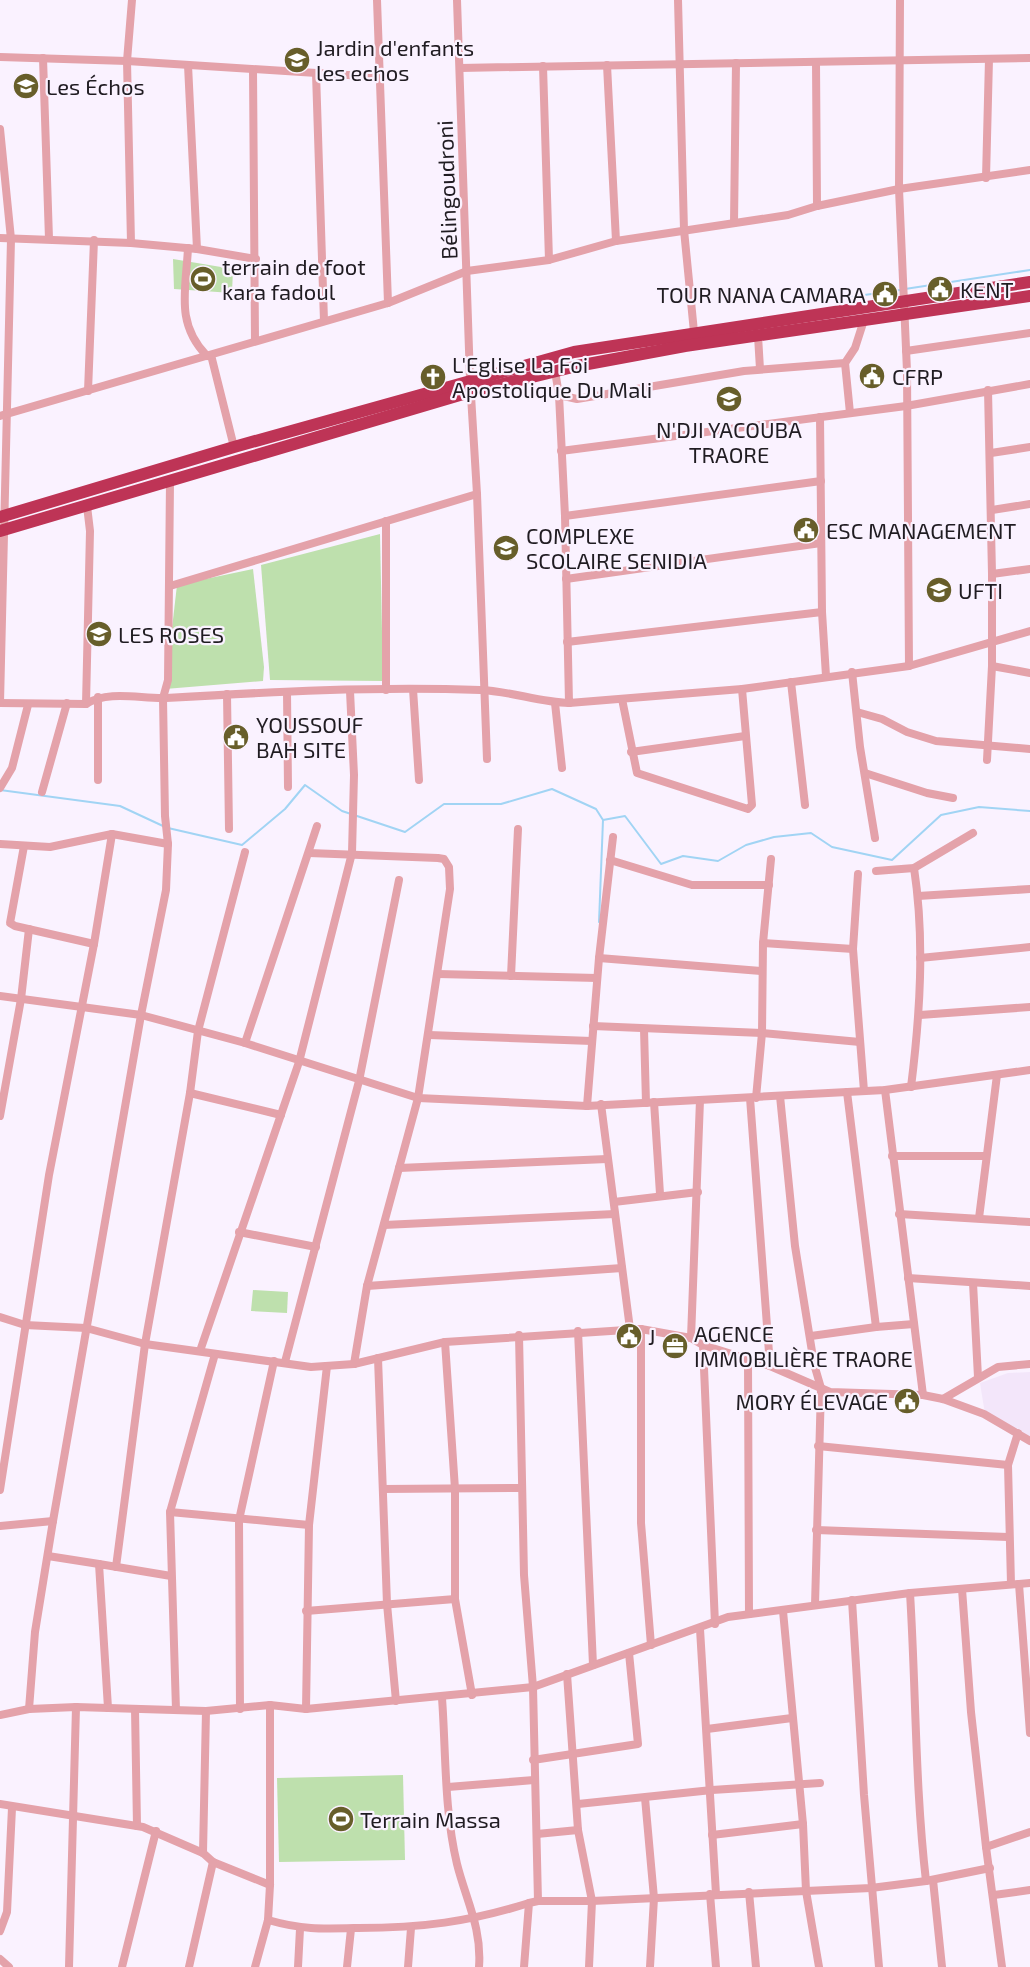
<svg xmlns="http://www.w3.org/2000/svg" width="1030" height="1967" font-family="'Exo 2',sans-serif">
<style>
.education{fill:#f3e6fa}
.green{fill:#bee0ad}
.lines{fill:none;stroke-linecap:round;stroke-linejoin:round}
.stream{stroke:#a1d4f4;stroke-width:2}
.minor{stroke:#e4a2aa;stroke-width:8}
.highway{stroke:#be3456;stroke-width:12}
.labels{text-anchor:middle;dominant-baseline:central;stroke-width:4.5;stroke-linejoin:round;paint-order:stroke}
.poi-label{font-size:22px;fill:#201c22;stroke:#faf2ff;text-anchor:start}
.street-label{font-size:22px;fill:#201c22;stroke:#faf2ff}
</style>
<rect width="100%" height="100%" fill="#faf2ff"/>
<polygon class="education" points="1030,1372 1030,1440 985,1414 980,1383 1008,1373"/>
<g class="green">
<polygon points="173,259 233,269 232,293 174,289"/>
<polygon points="380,534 383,681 270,680 261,565"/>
<polygon points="253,569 264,667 263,681 165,689 177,585"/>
<polygon points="253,1290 288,1292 287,1313 251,1311"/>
<polygon points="403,1775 405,1860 279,1862 277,1778"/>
</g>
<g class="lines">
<g class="stream">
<polyline points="905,289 1030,270"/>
<polyline points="843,298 900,290"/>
<polyline points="0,790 120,806 163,826"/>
<polyline points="168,828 242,845 285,809 305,785 342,811 405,832 444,804 501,804 552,789 596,809 603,820 625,816 661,864 683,856 718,861 746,845 774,837 811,833 832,847 892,860 941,815 979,807 1030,811"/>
<polyline points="599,922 603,820"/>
</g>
<g class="minor">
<polyline points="457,0 470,379 477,494 487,759"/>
<polyline points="678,0 684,230 694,332"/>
<polyline points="900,0 899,189 907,371 909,666"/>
<polyline points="0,57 127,61 379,77"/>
<polyline points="43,58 49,239"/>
<polyline points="816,62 817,206"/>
<polyline points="188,65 197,249"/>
<polyline points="607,65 616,241"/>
<polyline points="543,66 549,260"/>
<polyline points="460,68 1030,58"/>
<polyline points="253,70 255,341"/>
<polyline points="316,73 324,321"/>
<polyline points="0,129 11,239 0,703"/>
<polyline points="986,178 989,59"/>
<polyline points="734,223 736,63"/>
<polyline points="0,238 131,243 127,61 132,0"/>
<polyline points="131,243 197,249 256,259"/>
<path d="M188,248C186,290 175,323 207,356"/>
<polyline points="388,303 467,271 549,260 616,241 788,215 817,206 899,189 1030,170"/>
<polyline points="758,336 760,369"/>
<polyline points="906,351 1030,333"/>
<polyline points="211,355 234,447"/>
<polyline points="845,363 850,413"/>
<polyline points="555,371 559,395 565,516 569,703 742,689 909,666 1030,631"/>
<polyline points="88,391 94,240"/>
<polyline points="559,395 577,399 744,371 845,363 855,348 864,320"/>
<polyline points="0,416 388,303 377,0"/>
<polyline points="820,417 822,612 826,676"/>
<polyline points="561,451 906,406 1030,384"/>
<polyline points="991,453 1030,447"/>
<polyline points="992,510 1030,504"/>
<polyline points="565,516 821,481"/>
<polyline points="992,574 1030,569"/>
<polyline points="566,579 821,543"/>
<polyline points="170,586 477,494"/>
<polyline points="567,642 822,612"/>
<polyline points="992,666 1030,673"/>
<polyline points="852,672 860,747 875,838"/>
<polyline points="791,682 805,805"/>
<polyline points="413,689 419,780"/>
<polyline points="386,690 386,521"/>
<polyline points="287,692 288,787"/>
<polyline points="227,694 229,829"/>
<polyline points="98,697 98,780"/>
<polyline points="622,699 637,773 748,809 752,805 742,689"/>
<path d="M0,703L86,704C109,690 140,699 166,698C270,692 375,686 480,690C510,691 539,702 569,703"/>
<polyline points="555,703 562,768"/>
<polyline points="86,704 90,531 87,506"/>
<polyline points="857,712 882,719 907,732 936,741 1030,749"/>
<polyline points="631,752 745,736"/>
<polyline points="987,760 992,666 992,574 988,390"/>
<polyline points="865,773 927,793 953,798"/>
<polyline points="0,788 12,768 28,705"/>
<polyline points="42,792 67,703"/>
<polyline points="0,844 50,847 112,834 168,844"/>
<polyline points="24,846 10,923 15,926 94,944"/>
<polyline points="309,853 438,858 444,859 449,867 450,889 418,1098 367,1286 354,1364"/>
<polyline points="610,860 692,885 769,885"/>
<polyline points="876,871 914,868 973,833"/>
<polyline points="858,874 853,949 864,1091"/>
<polyline points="918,896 1030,889"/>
<polyline points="763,943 853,949"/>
<polyline points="599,958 761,971"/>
<polyline points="920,958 1030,947"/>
<polyline points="438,974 597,978"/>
<polyline points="511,976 518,829"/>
<polyline points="0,996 141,1015 245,1043 418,1098 587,1106 885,1090 1030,1070"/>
<polyline points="920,1015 1030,1007"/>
<polyline points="593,1026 762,1033 860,1042"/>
<polyline points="644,1029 646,1103"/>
<polyline points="429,1035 592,1041"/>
<polyline points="245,1043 317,826"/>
<path d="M911,1087C920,1015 925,940 914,868"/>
<polyline points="885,1090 923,1395"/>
<polyline points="847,1092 876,1327"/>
<polyline points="190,1093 281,1115"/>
<polyline points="780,1096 795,1246 814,1364 821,1388 815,1605"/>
<polyline points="750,1098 770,1366"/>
<polyline points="756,1098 762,1033 763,943 771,859"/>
<polyline points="654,1102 660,1194"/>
<polyline points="601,1104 630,1329"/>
<polyline points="587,1106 599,958 613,837"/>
<polyline points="0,1116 21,999 29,929"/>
<polyline points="892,1156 986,1156"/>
<polyline points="399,1168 607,1159"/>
<polyline points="614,1202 698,1192"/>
<polyline points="899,1214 1030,1222"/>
<polyline points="979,1218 997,1075"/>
<polyline points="384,1225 615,1214"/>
<polyline points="239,1232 316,1247"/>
<polyline points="908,1278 1030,1286"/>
<polyline points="973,1283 978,1377"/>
<polyline points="367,1286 622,1268"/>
<polyline points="0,1317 25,1325 86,1328 145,1344 311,1367 354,1364 445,1342 641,1329 691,1338 703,1345 770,1366 830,1392 923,1395 943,1399 984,1414 1030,1441"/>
<polyline points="641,1329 641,1523 651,1645"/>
<polyline points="578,1331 593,1665"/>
<polyline points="519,1335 524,1575 533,1687 538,1901"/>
<polyline points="811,1336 876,1327 914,1324"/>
<polyline points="691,1338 700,1100"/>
<polyline points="445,1342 455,1489 455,1599 472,1695"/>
<polyline points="703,1345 715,1624"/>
<polyline points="200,1351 299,1062 352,853 354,775 350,691"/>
<polyline points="378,1358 387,1604 396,1701"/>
<polyline points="748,1360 749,1614"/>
<polyline points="285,1362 359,1081 399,880"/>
<polyline points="943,1399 998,1367 1030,1364"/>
<polyline points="818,1446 1008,1465"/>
<polyline points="383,1489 522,1488"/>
<polyline points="0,1490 49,1175 94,944 112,834"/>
<polyline points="170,1512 309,1525"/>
<polyline points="0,1526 53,1521"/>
<polyline points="816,1530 1008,1537"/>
<polyline points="48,1556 99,1564"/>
<polyline points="116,1567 145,1344 190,1093 198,1031 245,852"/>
<polyline points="1011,1584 1008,1465 1018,1433"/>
<polyline points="1019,1584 1030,1733"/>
<polyline points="962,1589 971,1712 986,1847 1030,1832"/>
<path d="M910,1593C916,1689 915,1786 926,1881"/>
<polyline points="852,1600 864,1795 879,1967"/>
<polyline points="306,1611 455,1599"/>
<polyline points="783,1611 803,1824 806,1891 819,1967"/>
<polyline points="700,1629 716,1894"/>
<polyline points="567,1674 578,1830 592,1901 589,1967"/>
<path d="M442,1698C446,1752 444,1810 457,1864C466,1900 482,1928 479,1967"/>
<polyline points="108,1708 99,1564 171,1576"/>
<polyline points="29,1709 35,1632 53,1521 141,1015 166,890 168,844 165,816 163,698 168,680 170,482"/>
<polyline points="135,1709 137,1826"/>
<polyline points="240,1709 239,1520 274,1361"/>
<polyline points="306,1709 309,1525 327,1366"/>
<polyline points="176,1710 170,1512 215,1354"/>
<polyline points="0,1715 29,1709 76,1707 206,1711 270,1705 306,1709 533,1687 728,1617 910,1593 1030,1583"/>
<polyline points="707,1729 792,1718"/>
<polyline points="533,1760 638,1744 629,1653"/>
<polyline points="448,1787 534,1780"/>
<polyline points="645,1798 654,1898 650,1967"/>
<polyline points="0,1804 143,1827 203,1853 213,1862 270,1885"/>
<polyline points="578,1804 712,1790 820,1783"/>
<polyline points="537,1834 578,1830"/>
<polyline points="712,1835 803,1824"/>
<polyline points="986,1847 1002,1967"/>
<polyline points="203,1853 206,1711"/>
<polyline points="933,1880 942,1967"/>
<polyline points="749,1892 756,1967"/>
<polyline points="710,1894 716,1967"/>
<polyline points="994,1895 1030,1890"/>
<path d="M268,1920C303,1930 322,1929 358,1928C421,1928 469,1922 529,1903"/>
<polyline points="0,1931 7,1912 12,1808"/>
<polyline points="0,1959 9,1967"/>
<polyline points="69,1967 76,1707"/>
<polyline points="122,1967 156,1831"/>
<polyline points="189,1967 213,1862"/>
<polyline points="255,1967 268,1920 270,1885 270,1705"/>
<polyline points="298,1967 300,1929"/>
<polyline points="347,1967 351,1929"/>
<polyline points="408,1967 411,1928"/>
<polyline points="524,1967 529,1903 538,1901 592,1901 871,1888 926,1881 990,1868"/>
</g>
<g class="highway">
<polyline points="0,517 234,447 574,352 1030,282"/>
<polyline points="0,531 470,392 577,366 685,346 1030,296"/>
</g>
</g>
<defs>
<symbol id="school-disc" viewBox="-11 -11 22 22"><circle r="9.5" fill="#675e2a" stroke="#faf2ff"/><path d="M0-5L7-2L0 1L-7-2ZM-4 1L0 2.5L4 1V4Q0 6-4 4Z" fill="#fff"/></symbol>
<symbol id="stadium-disc" viewBox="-11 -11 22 22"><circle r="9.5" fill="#675e2a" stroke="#faf2ff"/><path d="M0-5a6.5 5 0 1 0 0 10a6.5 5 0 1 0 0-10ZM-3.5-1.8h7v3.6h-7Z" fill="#fff"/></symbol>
<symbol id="civic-disc" viewBox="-11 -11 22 22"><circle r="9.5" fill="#675e2a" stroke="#faf2ff"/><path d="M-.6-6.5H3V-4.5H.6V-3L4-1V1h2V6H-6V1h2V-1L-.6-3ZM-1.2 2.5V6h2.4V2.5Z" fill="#fff"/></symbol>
<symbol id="church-disc" viewBox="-11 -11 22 22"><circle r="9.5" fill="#675e2a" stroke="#faf2ff"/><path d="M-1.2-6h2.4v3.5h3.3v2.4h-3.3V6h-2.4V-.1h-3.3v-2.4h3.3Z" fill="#fff"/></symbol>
<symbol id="office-disc" viewBox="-11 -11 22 22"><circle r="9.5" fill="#675e2a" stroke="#faf2ff"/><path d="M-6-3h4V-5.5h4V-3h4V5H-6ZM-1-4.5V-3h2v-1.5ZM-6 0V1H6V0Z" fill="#fff"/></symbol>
</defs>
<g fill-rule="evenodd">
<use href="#school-disc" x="282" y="45" width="30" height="30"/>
<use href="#school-disc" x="11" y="71" width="30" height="30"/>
<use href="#stadium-disc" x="188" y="264" width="30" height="30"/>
<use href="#civic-disc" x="925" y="274" width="30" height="30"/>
<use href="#civic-disc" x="870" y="279" width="30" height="30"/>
<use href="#civic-disc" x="857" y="361" width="30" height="30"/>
<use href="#church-disc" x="418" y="362" width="30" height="30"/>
<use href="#school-disc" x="714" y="384" width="30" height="30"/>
<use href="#civic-disc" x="791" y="515" width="30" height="30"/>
<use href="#school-disc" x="491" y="533" width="30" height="30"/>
<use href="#school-disc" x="924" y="575" width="30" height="30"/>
<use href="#school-disc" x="84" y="619" width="30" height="30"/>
<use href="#civic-disc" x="221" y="722" width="30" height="30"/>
<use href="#civic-disc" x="614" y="1321" width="30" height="30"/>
<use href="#office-disc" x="660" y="1331" width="30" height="30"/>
<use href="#civic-disc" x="892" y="1386" width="30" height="30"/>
<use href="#stadium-disc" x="326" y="1804" width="30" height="30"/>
</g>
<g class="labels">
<g class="poi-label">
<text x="316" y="47">Jardin d'enfants<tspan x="316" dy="25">les echos</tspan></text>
<text x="46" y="86">Les Échos</text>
<text x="222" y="266">terrain de foot<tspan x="222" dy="25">kara fadoul</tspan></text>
<text x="960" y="289">KENT</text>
<text x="866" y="294" text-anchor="end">TOUR NANA CAMARA</text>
<text x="452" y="364">L'Eglise La Foi<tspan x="452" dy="25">Apostolique Du Mali</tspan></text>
<text x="892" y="376">CFRP</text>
<text x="729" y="429" text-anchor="middle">N'DJI YACOUBA<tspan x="729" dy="25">TRAORE</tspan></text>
<text x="826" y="530">ESC MANAGEMENT</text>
<text x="526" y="535">COMPLEXE<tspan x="526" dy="25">SCOLAIRE SENIDIA</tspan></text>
<text x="958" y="590">UFTI</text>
<text x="118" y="634">LES ROSES</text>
<text x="256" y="724">YOUSSOUF<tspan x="256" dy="25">BAH SITE</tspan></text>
<text x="694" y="1333">AGENCE<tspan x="694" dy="25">IMMOBILIÈRE TRAORE</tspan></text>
<text x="648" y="1336">J</text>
<text x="888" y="1401" text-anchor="end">MORY ÉLEVAGE</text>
<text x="360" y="1819">Terrain Massa</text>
</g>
<g class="street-label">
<text transform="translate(446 190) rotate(-92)">Bélingoudroni</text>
</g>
</g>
</svg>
